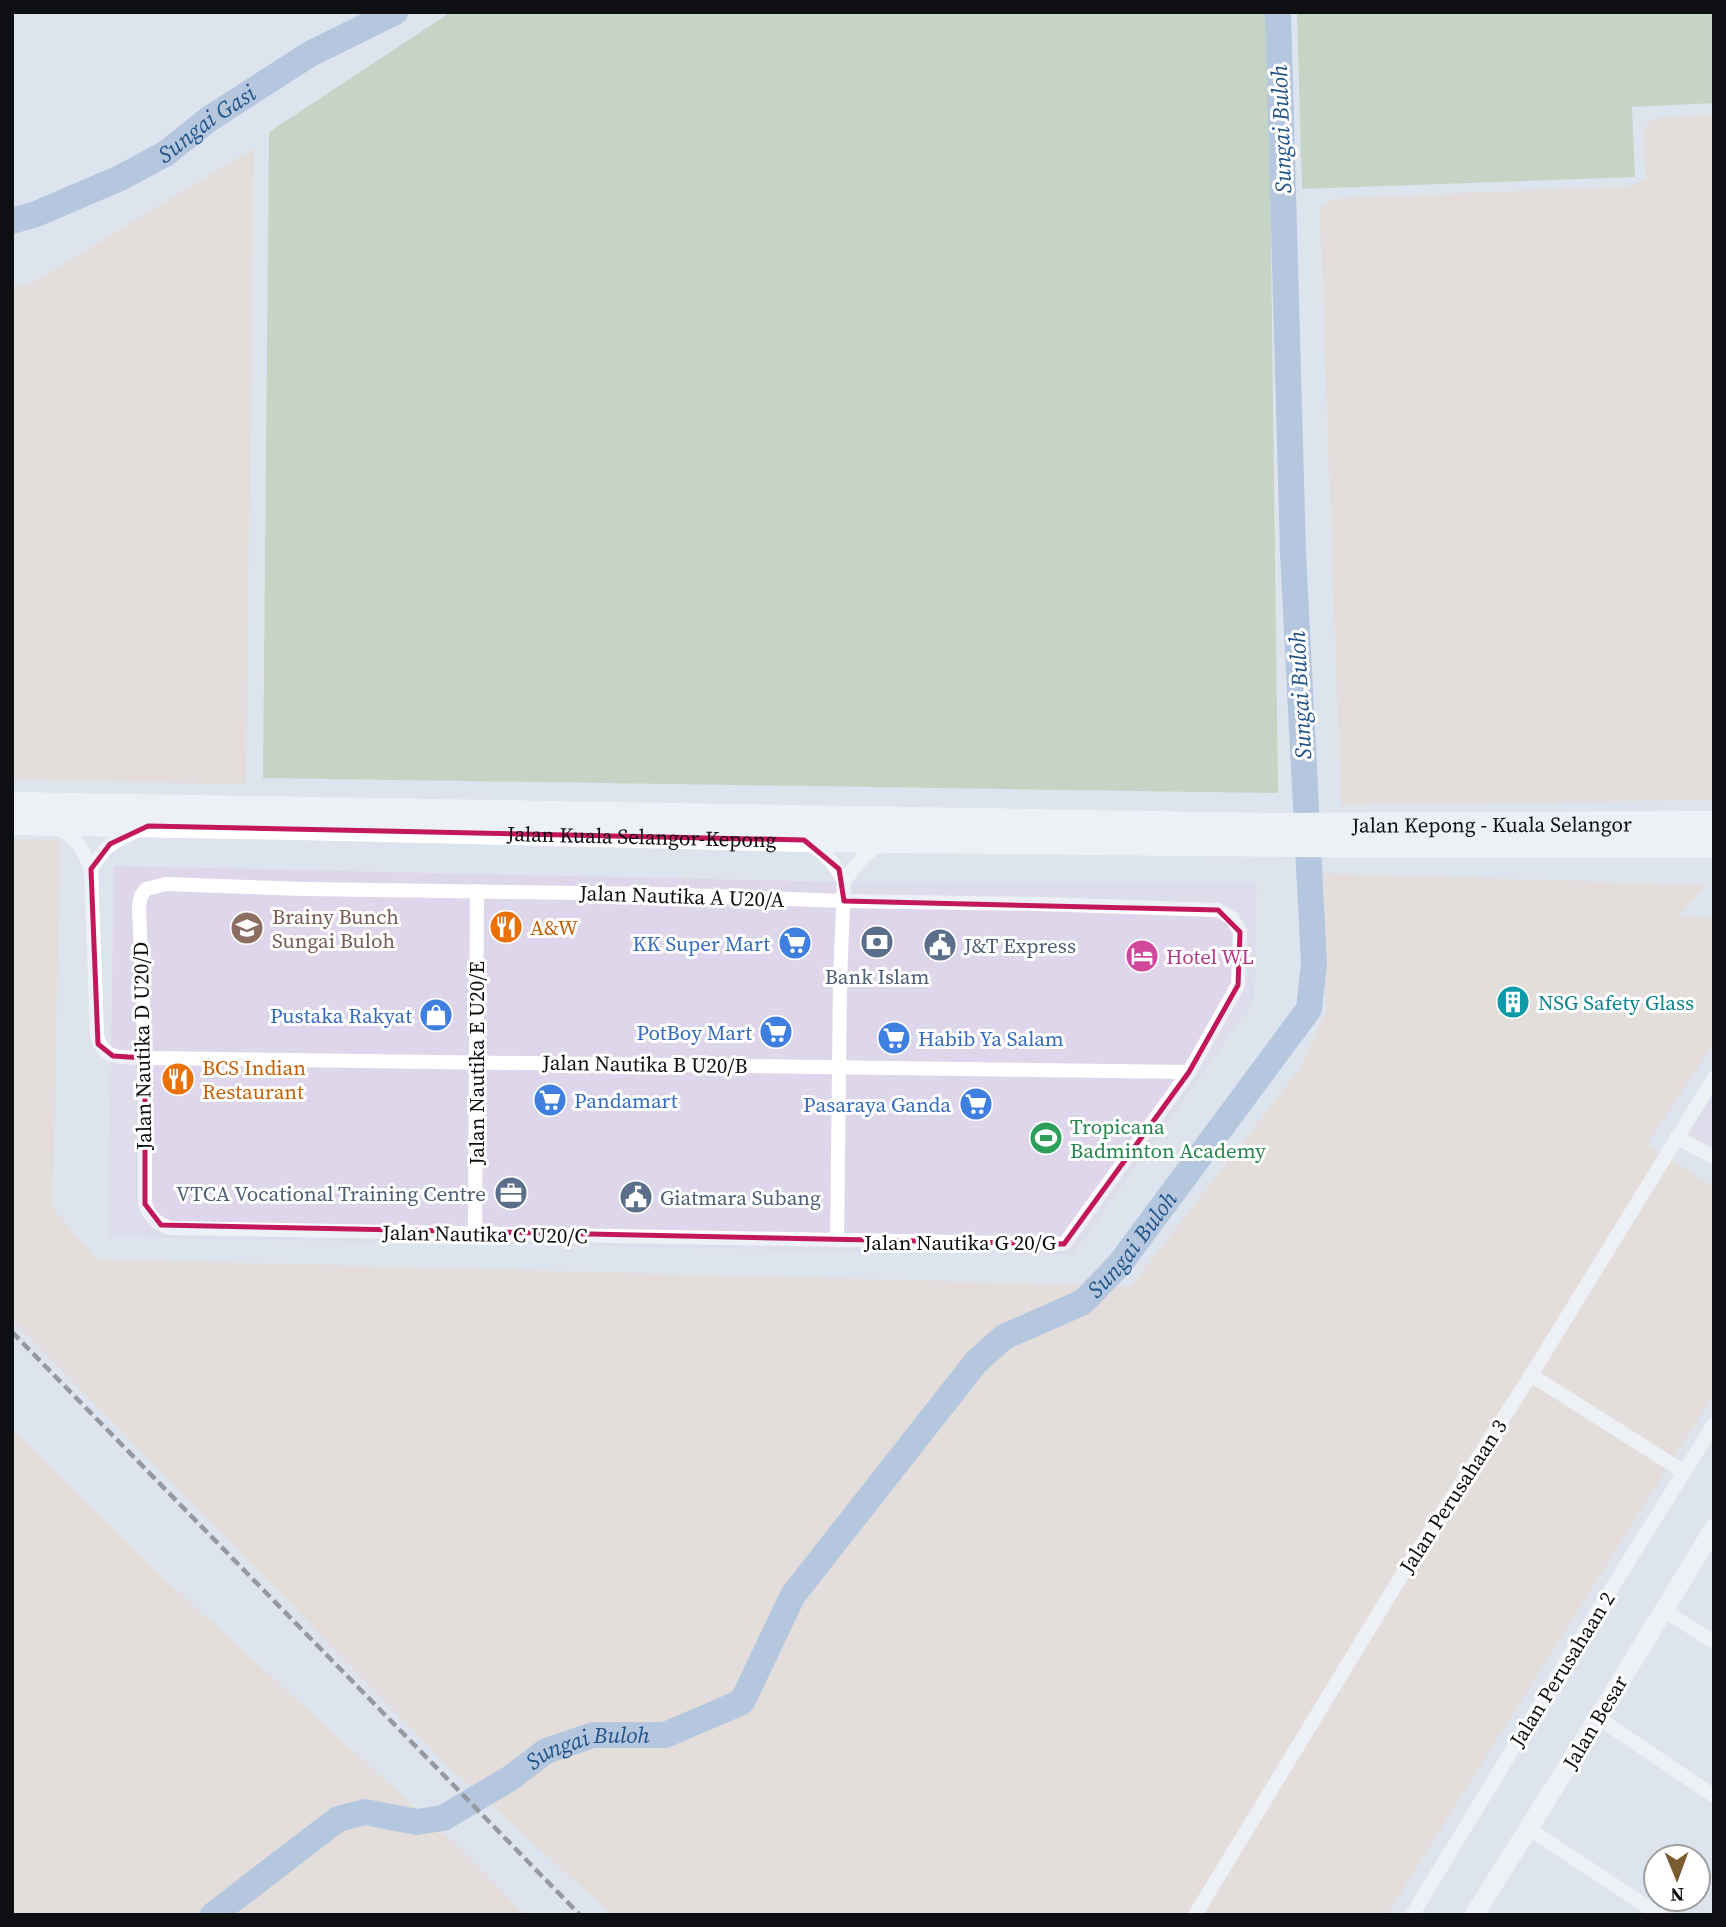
<svg xmlns="http://www.w3.org/2000/svg" width="1726" height="1927" font-family="'Source Serif 4',serif">
<style>
.commercial{fill:#ded6eb}
.industrial{fill:#e8d7c6}
.green{fill:#a9c197}
.lines{fill:none;stroke-linecap:round;stroke-linejoin:round}
.river{stroke:#82a5ce;stroke-width:26}
.street{stroke:#fff;stroke-width:14}
.secondary{stroke:#fff;stroke-width:19}
.highway{stroke:#fff;stroke-width:24}
.rail{stroke:#3c3e43;stroke-width:4.5;stroke-dasharray:10 5;stroke-linecap:butt}
.marked{fill:none;stroke:#c2185b;stroke-width:5;stroke-linejoin:round}
.labels{text-anchor:middle;dominant-baseline:central;stroke-width:6;stroke-linejoin:round;paint-order:stroke}
.street-label{font-size:21px;fill:#0d0f12;stroke:#fff}
.education-label{font-size:21px;fill:#785e54;stroke:#fff;text-anchor:start}
.food-label{font-size:21px;fill:#c56008;stroke:#fff;text-anchor:start}
.shop-label{font-size:21px;fill:#366cbe;stroke:#fff;text-anchor:end}
.service-label{font-size:21px;fill:#4e5e75;stroke:#fff;text-anchor:start}
.hotel-label{font-size:21px;fill:#b23c85;stroke:#fff;text-anchor:start}
.culture-label{font-size:21px;fill:#0d838f;stroke:#fff;text-anchor:start}
.leisure-label{font-size:21px;fill:#27864d;stroke:#fff;text-anchor:start}
.water-label{font-size:23px;font-style:italic;fill:#225387;stroke:#fff}
</style>
<rect width="100%" height="100%" fill="#dee4ed"/>
<g class="commercial">
<polygon points="114,866 844,882 1257,882 1254,1002 1073,1255 108,1237"/>
<polygon points="1714,1089 1714,1158 1685,1134"/>
</g>
<g class="industrial">
<polygon points="1714,114 1714,800 1341,805 1320,208 1332,199 1630,186 1646,178 1643,129 1653,119"/>
<polygon points="254,148 246,784 12,780 12,285 29,285"/>
<polygon points="12,839 60,840 53,1208 96,1259 1131,1286 1300,1068 1326,1011 1322,873 1706,885 1679,916 1714,918 1714,1043 1647,1144 1714,1187 1714,1394 1387,1915 612,1915 450,1768 12,1319"/>
<polygon points="12,1429 169,1583 462,1850 525,1915 12,1915"/>
</g>
<g class="green">
<polygon points="451,12 1268,12 1278,793 263,778 269,132"/>
<polygon points="1297,12 1714,12 1714,103 1632,107 1635,177 1302,189"/>
</g>
<g class="lines">
<g class="river">
<path id="s1" d="M12,221L36,214L120,178L165,154L209,119L310,54L395,12"/>
<path id="s2" d="M213,1915L338,1819L365,1812L417,1822L443,1818L509,1779L546,1751L593,1735H665L742,1702L793,1595L976,1362L1004,1337L1083,1302L1119,1265L1309,1009L1314,964L1293,553L1278,12"/>
</g>
<g class="street">
<path d="M55,827C77,837 82,847 91,869L97,1035C102,1061 124,1057 145,1058L1189,1072"/>
<path d="M810,844C826,854 836,864 844,882L840,982L837,1241"/>
<path d="M91,869C104,847 113,841 136,831"/>
<path d="M844,882C855,866 865,852 883,843"/>
<path d="M166,884L305,889L657,894L844,901L1039,904L1218,910L1232,918L1240,932L1238,985L1189,1072L1064,1244L170,1228C157,1224 150,1217 145,1204V1058L139,906L141,896L146,889Z"/>
<polyline points="1676,1137 1714,1157"/>
<polyline points="475,1234 477,891"/>
<polyline points="1531,1375 1684,1472"/>
<polyline points="1663,1610 1714,1642"/>
<polyline points="1598,1718 1714,1796"/>
<polyline points="1529,1829 1660,1915"/>
<polyline points="1195,1915 1405,1570 1531,1375 1714,1078"/>
<polyline points="1412,1915 1562,1668 1714,1424"/>
</g>
<polyline class="secondary" points="1474,1915 1598,1718 1714,1528"/>
<g class="highway">
<path id="s3" d="M12,804L1270,825L1714,823"/>
<path id="s4" d="M12,823L298,828L804,840L1393,846H1714"/>
</g>
<polyline class="rail" points="12,1332 580,1915"/>
</g>
<path d="M0 0H1726V1927H0ZM148,826L804,840L839,869L844,901L1218,910L1240,932L1238,985L1189,1072L1064,1244L161,1225L145,1204V1058L113,1056L98,1044L91,869L110,844Z" fill="#dee4ed" fill-opacity=".55" fill-rule="evenodd"/>
<path class="marked" d="M148,826L804,840L839,869L844,901L1218,910L1240,932L1238,985L1189,1072L1064,1244L161,1225L145,1204V1058L113,1056L98,1044L91,869L110,844Z"/>
<defs>
<symbol id="restaurant-disc" viewBox="-11 -11 22 22"><circle r="9.5" fill="#e8710a" stroke="#fff"/><path d="M-5-6h1v4h1v-4h1v4h1v-4h1v5L-1.5 .5V6h-2V.5L-5-1ZM5-6V6H3V1.5H1.5Q1.5-4 5-6Z" fill="#fff"/></symbol>
<symbol id="school-disc" viewBox="-11 -11 22 22"><circle r="9.5" fill="#8d6e63" stroke="#fff"/><path d="M0-5L7-2L0 1L-7-2ZM-4 1L0 2.5L4 1V4Q0 6-4 4Z" fill="#fff"/></symbol>
<symbol id="bank-disc" viewBox="-11 -11 22 22"><circle r="9.5" fill="#5c6f8a" stroke="#fff"/><path d="M-6-4H6V4H-6ZM0-2.3a2.3 2.3 0 1 0 0 4.6a2.3 2.3 0 1 0 0-4.6Z" fill="#fff"/></symbol>
<symbol id="supermarket-disc" viewBox="-11 -11 22 22"><circle r="9.5" fill="#3f7fe0" stroke="#fff"/><path d="M-6-5.5h2.5l.6 2H6L4.5 2H-2.5L-4.4-4H-6ZM-1.5 3.2a1.3 1.3 0 1 0 .1 0ZM3 3.2a1.3 1.3 0 1 0 .1 0Z" fill="#fff"/></symbol>
<symbol id="civic-disc" viewBox="-11 -11 22 22"><circle r="9.5" fill="#5c6f8a" stroke="#fff"/><path d="M-.6-6.5H3V-4.5H.6V-3L4-1V1h2V6H-6V1h2V-1L-.6-3ZM-1.2 2.5V6h2.4V2.5Z" fill="#fff"/></symbol>
<symbol id="hotel-disc" viewBox="-11 -11 22 22"><circle r="9.5" fill="#d1479c" stroke="#fff"/><path d="M-6-4.5h1.5V1H6V5H4.5V3h-9V5H-6ZM-4 0a1.8 1.8 0 1 1 3.6 0ZM.5 0V-2.5h3Q6-2.5 6 0Z" fill="#fff"/></symbol>
<symbol id="building-disc" viewBox="-11 -11 22 22"><circle r="9.5" fill="#0f9aa8" stroke="#fff"/><path d="M-4-6H4V6H1V3H-1V6H-4ZM-2.5-4.3h1.7v1.8h-1.7ZM.8-4.3h1.7v1.8H.8ZM-2.5-1h1.7V.8h-1.7ZM.8-1h1.7V.8H.8Z" fill="#fff"/></symbol>
<symbol id="shop-disc" viewBox="-11 -11 22 22"><circle r="9.5" fill="#3f7fe0" stroke="#fff"/><path d="M-5-2.5h2.3a2.7 3.5 0 0 1 5.4 0H5L5.5 6h-11ZM-1.5-2.5h3a1.5 2.3 0 0 0-3 0Z" fill="#fff"/></symbol>
<symbol id="stadium-disc" viewBox="-11 -11 22 22"><circle r="9.5" fill="#2e9e5b" stroke="#fff"/><path d="M0-5a6.5 5 0 1 0 0 10a6.5 5 0 1 0 0-10ZM-3.5-1.8h7v3.6h-7Z" fill="#fff"/></symbol>
<symbol id="office-disc" viewBox="-11 -11 22 22"><circle r="9.5" fill="#5c6f8a" stroke="#fff"/><path d="M-6-3h4V-5.5h4V-3h4V5H-6ZM-1-4.5V-3h2v-1.5ZM-6 0V1H6V0Z" fill="#fff"/></symbol>
</defs>
<g fill-rule="evenodd">
<use href="#restaurant-disc" x="487" y="908" width="38" height="38"/>
<use href="#school-disc" x="228" y="909" width="38" height="38"/>
<use href="#bank-disc" x="858" y="923" width="38" height="38"/>
<use href="#supermarket-disc" x="776" y="924" width="38" height="38"/>
<use href="#civic-disc" x="921" y="926" width="38" height="38"/>
<use href="#hotel-disc" x="1123" y="937" width="38" height="38"/>
<use href="#building-disc" x="1494" y="983" width="38" height="38"/>
<use href="#shop-disc" x="417" y="996" width="38" height="38"/>
<use href="#supermarket-disc" x="757" y="1013" width="38" height="38"/>
<use href="#supermarket-disc" x="875" y="1019" width="38" height="38"/>
<use href="#restaurant-disc" x="159" y="1060" width="38" height="38"/>
<use href="#supermarket-disc" x="531" y="1081" width="38" height="38"/>
<use href="#supermarket-disc" x="957" y="1085" width="38" height="38"/>
<use href="#stadium-disc" x="1027" y="1119" width="38" height="38"/>
<use href="#office-disc" x="492" y="1174" width="38" height="38"/>
<use href="#civic-disc" x="617" y="1178" width="38" height="38"/>
</g>
<g class="labels">
<g class="street-label">
<text stroke="none"><textPath href="#s3" startOffset="1480">Jalan Kepong - Kuala Selangor</textPath></text>
<text stroke="none"><textPath href="#s4" startOffset="630">Jalan Kuala Selangor-Kepong</textPath></text>
<text transform="translate(682 896) rotate(2)">Jalan Nautika A U20/A</text>
<text transform="translate(142 1046) rotate(-91)">Jalan Nautika D U20/D</text>
<text transform="translate(476 1063) rotate(-90)">Jalan Nautika E U20/E</text>
<text transform="translate(645 1064) rotate(1)">Jalan Nautika B U20/B</text>
<text transform="translate(485 1234) rotate(1)">Jalan Nautika C U20/C</text>
<text x="960" y="1242">Jalan Nautika G 20/G</text>
<text transform="translate(1453 1496) rotate(-57)">Jalan Perusahaan 3</text>
<text transform="translate(1562 1669) rotate(-58)">Jalan Perusahaan 2</text>
<text transform="translate(1595 1722) rotate(-59)">Jalan Besar</text>
</g>
<g class="education-label">
<text x="272" y="916">Brainy Bunch<tspan x="272" dy="24">Sungai Buloh</tspan></text>
</g>
<g class="food-label">
<text x="530" y="927">A&amp;W</text>
<text x="202" y="1067">BCS Indian<tspan x="202" dy="24">Restaurant</tspan></text>
</g>
<g class="shop-label">
<text x="770" y="943">KK Super Mart</text>
<text x="412" y="1015">Pustaka Rakyat</text>
<text x="752" y="1032">PotBoy Mart</text>
<text x="918" y="1038" text-anchor="start">Habib Ya Salam</text>
<text x="574" y="1100" text-anchor="start">Pandamart</text>
<text x="951" y="1104">Pasaraya Ganda</text>
</g>
<g class="service-label">
<text x="964" y="945">J&amp;T Express</text>
<text x="877" y="976" text-anchor="middle">Bank Islam</text>
<text x="486" y="1193" text-anchor="end">VTCA Vocational Training Centre</text>
<text x="660" y="1197">Giatmara Subang</text>
</g>
<g class="hotel-label">
<text x="1166" y="956">Hotel WL</text>
</g>
<g class="culture-label">
<text x="1538" y="1002">NSG Safety Glass</text>
</g>
<g class="leisure-label">
<text x="1070" y="1126">Tropicana<tspan x="1070" dy="24">Badminton Academy</tspan></text>
</g>
<g class="water-label">
<text stroke="none"><textPath href="#s1" startOffset="219">Sungai Gasi</textPath></text>
<text transform="translate(1281 129) rotate(-92)">Sungai Buloh</text>
<text transform="translate(1300 695) rotate(-93)">Sungai Buloh</text>
<text stroke="none"><textPath href="#s2" startOffset="1208">Sungai Buloh</textPath></text>
<text stroke="none"><textPath href="#s2" startOffset="430">Sungai Buloh</textPath></text>
</g>
</g>
<rect width="1726" height="1927" fill="none" stroke="#0d0f12" stroke-width="28"/>
<g transform="translate(1677 1878) rotate(179)"><circle r="33" fill="#ffffff" stroke="#9e9fa0" stroke-width="2"/>
<path d="M0-5L12 26L0 18L-12 26Z" fill="#7b5c31"/>
<text y="-10" font-size="19" font-weight="bold" text-anchor="middle" fill="#0d0f12">N</text>
</g>
</svg>
